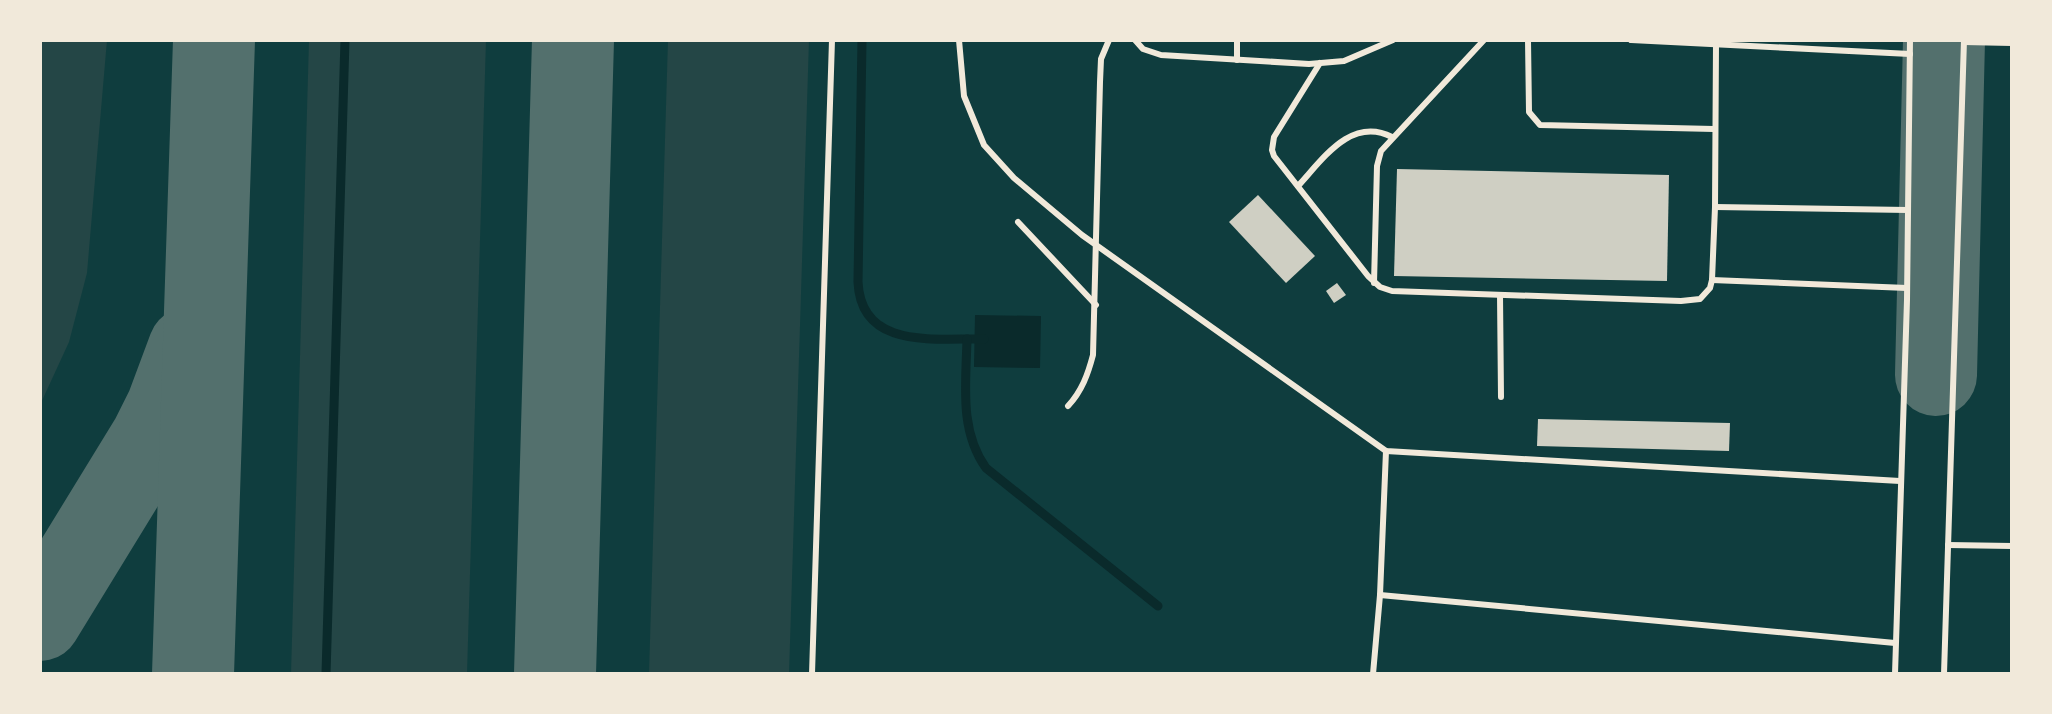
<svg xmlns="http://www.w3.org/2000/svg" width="2052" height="714" font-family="Ubuntu,sans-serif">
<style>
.green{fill:#244646}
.water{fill:#0a2a2b}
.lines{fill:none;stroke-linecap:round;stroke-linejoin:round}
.stream{stroke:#0a2a2b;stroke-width:9}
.taxiway{stroke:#53706d;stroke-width:82}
.building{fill:#cfcfc3}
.service{stroke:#f1e9da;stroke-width:6}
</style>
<rect width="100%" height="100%" fill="#0f3d3e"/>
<g class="green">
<polygon points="40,40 107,40 87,273 69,342 40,405"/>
<polygon points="309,40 486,40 467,674 291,674"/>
<polygon points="668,40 809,40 789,674 649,674"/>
</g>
<polygon class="water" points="975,315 1041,316 1040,368 974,367"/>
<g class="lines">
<g class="stream">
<path d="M862,40L858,282C861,350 935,338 984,339"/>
<path d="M967,339C966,384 959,430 986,468L1158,606"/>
<polyline points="326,674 345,40"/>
</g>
<g class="taxiway">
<polyline points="1936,375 1944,40"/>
<polyline points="40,620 151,439 167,407 189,348"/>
<polyline points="193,674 214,40"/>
<polyline points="555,674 573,40"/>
</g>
</g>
<g class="building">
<polygon points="1397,169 1669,175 1667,281 1394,276"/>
<polygon points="1258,195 1315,256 1286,283 1229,222"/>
<polygon points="1337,283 1346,295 1334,303 1326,291"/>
<polygon points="1538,419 1730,423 1729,451 1537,446"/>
</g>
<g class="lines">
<g class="service">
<polyline points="959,40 964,96 984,145 1014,178 1082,235 1386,451 1900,481"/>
<polyline points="1135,40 1143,49 1161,55 1309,64 1344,61 1393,40"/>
<polyline points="1237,40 1237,60"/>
<polyline points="1528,40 1529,112 1540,125 1714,129"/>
<polyline points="1631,40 1910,54"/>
<polyline points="1964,42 2012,43"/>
<polyline points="1320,63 1274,137 1272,150 1274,156 1368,276 1380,287 1392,291 1681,301 1700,299 1710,288 1712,280 1715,207 1716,44"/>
<path d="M1298,186C1323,159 1351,116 1392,137"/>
<polyline points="1715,207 1908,210"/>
<polyline points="1018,222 1096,305"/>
<polyline points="1712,280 1907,288"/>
<polyline points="1374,283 1377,166 1381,151 1484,40"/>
<polyline points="1500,295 1501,397"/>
<path d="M1068,406C1082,391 1088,374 1093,355L1100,82L1101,59L1109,40"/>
<polyline points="1948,545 2012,546"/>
<polyline points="1380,595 1895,643"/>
<polyline points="812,674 832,40"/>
<polyline points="1373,674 1380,595 1386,451"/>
<polyline points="1895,674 1907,300 1910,40"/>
<polyline points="1944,674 1964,40"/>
</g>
</g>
<rect width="2052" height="714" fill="none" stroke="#f1e9da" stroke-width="84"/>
</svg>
